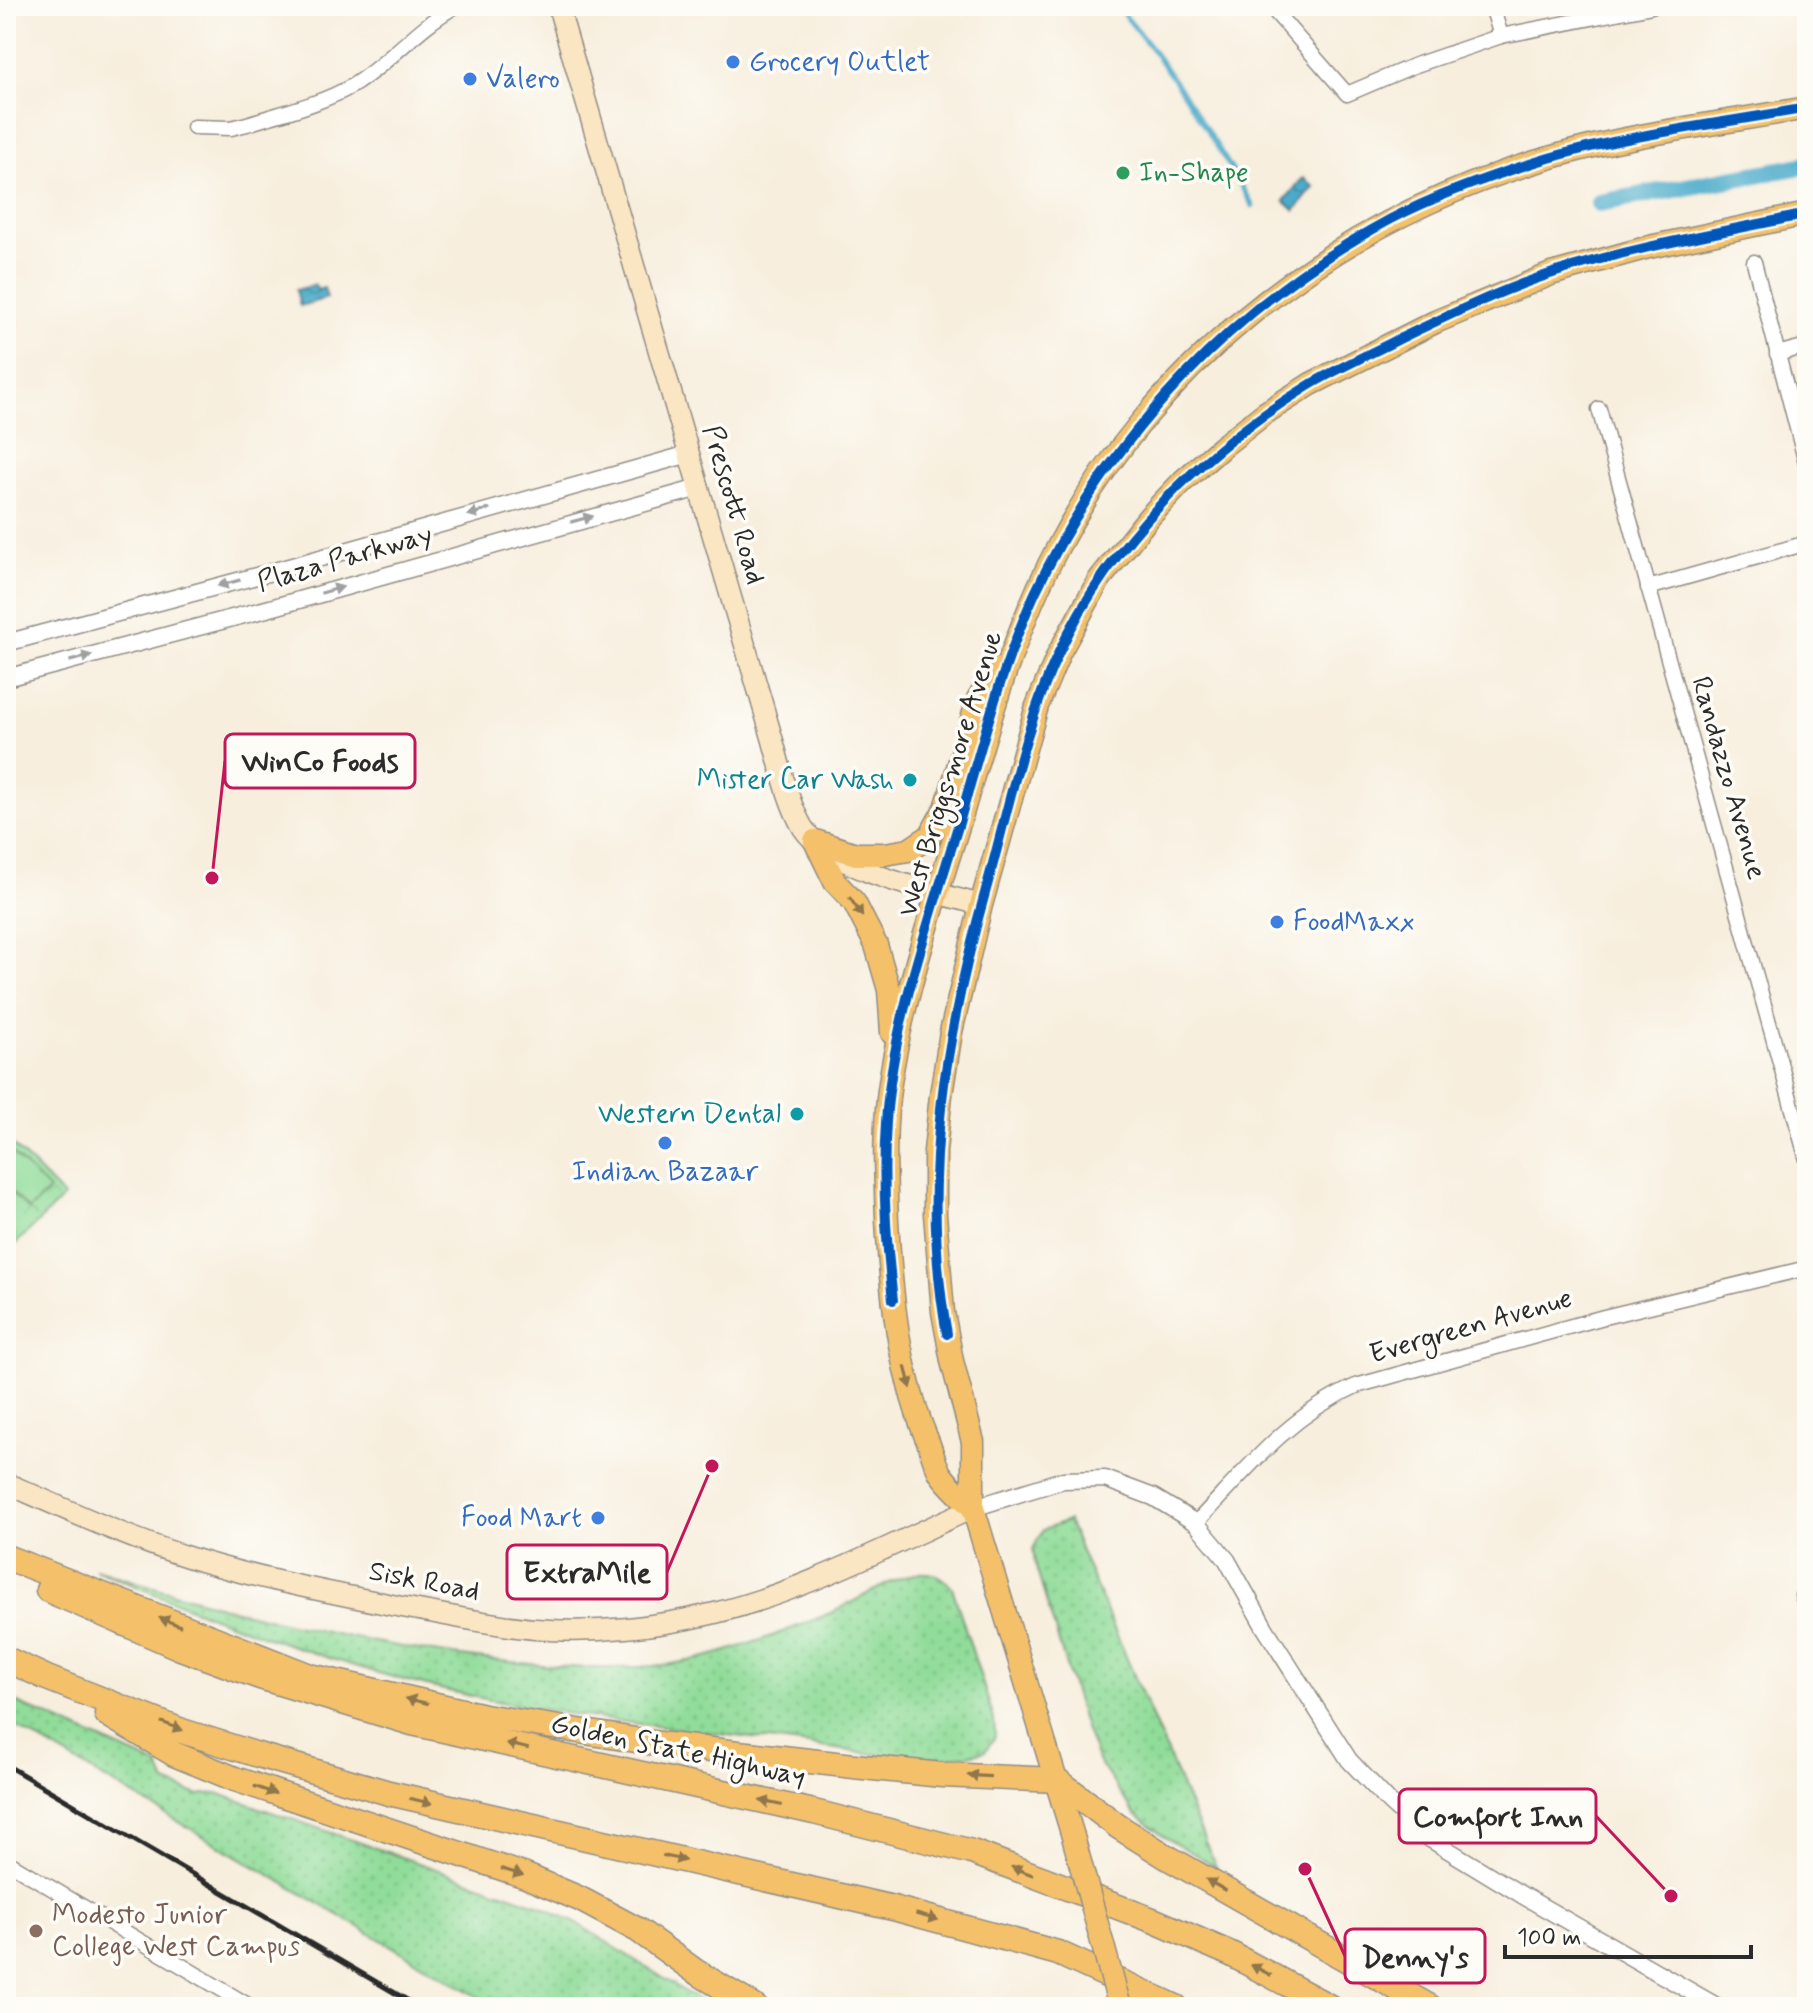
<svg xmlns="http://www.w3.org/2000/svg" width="1813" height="2013" font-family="Mynerve,sans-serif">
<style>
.grass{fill:url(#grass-dots);stroke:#5e8462;stroke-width:2}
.park{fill:url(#park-crowns);stroke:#5e8462;stroke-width:2}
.pitch{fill:#90dc99;stroke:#5e8462;stroke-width:2}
.water{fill:url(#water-waves);stroke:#3c6b7a;stroke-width:2}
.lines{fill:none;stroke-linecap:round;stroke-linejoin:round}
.stream{stroke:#4cabca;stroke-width:5}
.canal{stroke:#4cabca;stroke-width:18}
.minor-casing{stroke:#918c84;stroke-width:17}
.tertiary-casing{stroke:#918c84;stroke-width:19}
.secondary-casing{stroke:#918c84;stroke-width:23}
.primary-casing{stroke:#918c84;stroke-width:25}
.motorway-casing{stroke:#918c84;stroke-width:27}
.minor{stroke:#fff;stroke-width:14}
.tertiary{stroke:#fff;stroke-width:16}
.secondary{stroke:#fbe6c4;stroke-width:20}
.primary{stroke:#f4c16b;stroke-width:22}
.motorway{stroke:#f4c16b;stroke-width:24}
.rail{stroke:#2b2b2b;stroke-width:5}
.primary-bridge-casing{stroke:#918c84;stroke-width:25;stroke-linecap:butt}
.primary-bridge{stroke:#f4c16b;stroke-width:22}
.cycleway-casing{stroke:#fdfcf7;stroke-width:15}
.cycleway{stroke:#0057b8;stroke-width:10}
.oneway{fill:#a0a0a0}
.oneway2{fill:#90764b}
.shop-dot{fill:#3f7fe0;stroke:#fdfcf7;stroke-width:3}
.leisure-dot{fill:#2e9e5b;stroke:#fdfcf7;stroke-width:3}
.culture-dot{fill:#0f9aa8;stroke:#fdfcf7;stroke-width:3}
.education-dot{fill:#8d6e63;stroke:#fdfcf7;stroke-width:3}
.labels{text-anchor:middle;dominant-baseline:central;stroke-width:7;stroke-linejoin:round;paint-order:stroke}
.shop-label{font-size:28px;fill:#366cbe;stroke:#fdfcf7;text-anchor:start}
.leisure-label{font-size:28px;fill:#27864d;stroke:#fdfcf7;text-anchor:start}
.street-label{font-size:28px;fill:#2b2b2b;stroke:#fdfcf7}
.culture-label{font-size:28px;fill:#0d838f;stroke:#fdfcf7;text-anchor:end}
.education-label{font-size:28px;fill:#785e54;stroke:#fdfcf7;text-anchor:start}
.leader{fill:none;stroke:#c2185b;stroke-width:3}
.callout-dot{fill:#c2185b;stroke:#fdfcf7;stroke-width:3}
.callout{fill:#fdfcf7;stroke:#c2185b;stroke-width:3}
.callout-label{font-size:30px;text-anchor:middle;font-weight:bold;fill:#2b2b2b}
</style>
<defs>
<pattern id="grass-dots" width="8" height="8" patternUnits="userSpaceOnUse" patternTransform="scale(2)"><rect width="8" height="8" fill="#90dc99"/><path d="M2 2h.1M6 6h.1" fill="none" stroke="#7cbd84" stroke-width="1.8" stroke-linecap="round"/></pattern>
<pattern id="park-crowns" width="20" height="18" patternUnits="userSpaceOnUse" patternTransform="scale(2)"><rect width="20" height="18" fill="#90dc99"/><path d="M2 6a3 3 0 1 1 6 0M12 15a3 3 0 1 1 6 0" fill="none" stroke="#7cbd84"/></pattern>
<pattern id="water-waves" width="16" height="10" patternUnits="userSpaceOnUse" patternTransform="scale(2)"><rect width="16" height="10" fill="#4cabca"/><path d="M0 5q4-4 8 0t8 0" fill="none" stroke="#3f8ba4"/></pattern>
</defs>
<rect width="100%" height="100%" fill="#fdfcf7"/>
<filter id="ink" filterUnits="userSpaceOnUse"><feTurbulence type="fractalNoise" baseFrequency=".0125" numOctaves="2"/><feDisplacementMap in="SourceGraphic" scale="16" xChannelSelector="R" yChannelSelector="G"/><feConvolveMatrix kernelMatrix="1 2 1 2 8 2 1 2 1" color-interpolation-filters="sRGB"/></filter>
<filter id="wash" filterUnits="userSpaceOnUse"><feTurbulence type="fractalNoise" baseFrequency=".006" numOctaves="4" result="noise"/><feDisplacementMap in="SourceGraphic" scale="32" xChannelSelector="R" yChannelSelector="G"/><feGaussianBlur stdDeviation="1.8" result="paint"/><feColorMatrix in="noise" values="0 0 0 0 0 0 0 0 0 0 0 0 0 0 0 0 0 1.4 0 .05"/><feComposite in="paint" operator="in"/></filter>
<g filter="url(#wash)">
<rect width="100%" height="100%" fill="#f7eedd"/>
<g class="grass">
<polygon points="1068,1521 1216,1867 1162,1835 1134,1813 1097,1759 1085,1728 1035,1564 1033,1549 1043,1530"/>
<path d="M95,1569C228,1611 362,1646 502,1661C564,1668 628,1673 689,1661C734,1651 790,1630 833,1612C856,1601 897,1575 921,1573C935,1572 944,1577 952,1587L994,1719L995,1737L985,1751C926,1768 848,1749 786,1742C672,1728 556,1716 444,1690C324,1662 209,1617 95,1569Z"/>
<polygon points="15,1702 158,1765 166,1783 198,1795 217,1793 537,1904 578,1924 709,2007 496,2007 6,1721 6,1715"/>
</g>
<polygon class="park" points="6,1138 64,1197 6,1253"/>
<polygon class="pitch" points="7,1148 49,1190 29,1210 6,1187"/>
<g class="water">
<polygon points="1303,178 1314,187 1295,211 1284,201"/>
<polygon points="315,285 317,290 324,288 327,298 300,306 296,290"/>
</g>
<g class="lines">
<path class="stream" d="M1117,6C1170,68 1212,136 1253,206"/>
<polyline class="canal" points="1599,203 1807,165"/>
</g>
</g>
<g filter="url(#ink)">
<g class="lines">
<defs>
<g id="minor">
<polyline points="1270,6 1347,94 1413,66 1501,36 1652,6"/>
<polyline points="1492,6 1501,36"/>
<path d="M194,127L231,128L247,124C281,113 321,104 352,86C390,63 417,27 456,6"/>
<polyline points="1754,262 1807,467"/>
<polyline points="1777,354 1807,346"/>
<polyline points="1599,409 1807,1160"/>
<polyline points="1648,588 1807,543"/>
<path d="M1196,1523C1246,1470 1288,1416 1356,1386L1604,1317L1807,1268"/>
<polyline points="1802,1596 1807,1595"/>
<polyline points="6,1861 251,2007"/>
</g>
<g id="tertiary">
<polyline points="6,643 264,574 689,454"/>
<polyline points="6,678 274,607 699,488"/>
<polyline points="973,1508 1063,1480 1105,1479 1153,1497 1196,1523 1227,1560 1265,1628 1349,1760 1390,1803 1430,1839 1522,1895 1718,2007"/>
</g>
<g id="secondary">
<path d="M558,6L771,734C780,764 787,801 803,828C832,872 932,891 981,905"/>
<path d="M6,1483C67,1510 127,1538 191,1558C258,1579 328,1592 397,1606C443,1614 488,1625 535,1629C593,1634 658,1627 715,1613C804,1591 888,1546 973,1508"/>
</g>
<g id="primary">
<polyline points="815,841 856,854 885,854 909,850 930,836 947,805 978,699 996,669"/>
<polyline points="815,841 835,882 854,902 876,945 889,990 892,1033"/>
<path d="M973,1508C962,1497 948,1485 940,1473C934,1462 931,1448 926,1437C898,1368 891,1294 887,1220C885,1172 883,1124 891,1076C906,985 937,896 964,807C990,718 1015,628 1059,545C1105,458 1171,379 1247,317C1337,242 1440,189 1552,157C1635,133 1722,123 1807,108"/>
<polyline points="1072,1833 973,1508 973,1442 952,1361 943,1312 935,1214 935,1151 941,1095 951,1032 981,905 1037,706 1059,653 1099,580 1149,517 1183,481 1223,446 1265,413 1311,384 1435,322 1551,274 1649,247 1807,214"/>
</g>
<g id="motorway">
<polyline points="6,1557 310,1676 484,1716 667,1745 863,1767 942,1775 1057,1780 1119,1827 1167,1857 1430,2007"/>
<polyline points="48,1590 178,1647 260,1677 412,1723 814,1812 972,1852 1155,1921 1231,1954 1330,2007"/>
<polyline points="6,1659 47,1678 182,1731 258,1755 389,1793 893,1908 1058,1953 1176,2007"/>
<polyline points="107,1714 174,1754 235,1779 526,1876 580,1899 638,1930 695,1971 755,2007"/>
</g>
</defs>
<use href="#minor" class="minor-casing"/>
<use href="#tertiary" class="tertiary-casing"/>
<use href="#secondary" class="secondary-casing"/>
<use href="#primary" class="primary-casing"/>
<use href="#motorway" class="motorway-casing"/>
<use href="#minor" class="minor"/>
<use href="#tertiary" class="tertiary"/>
<use href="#secondary" class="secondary"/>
<use href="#primary" class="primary"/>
<use href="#motorway" class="motorway"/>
<polyline class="rail" points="6,1765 419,2007"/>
<defs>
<polyline id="primary-bridge" points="1072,1833 1120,2007"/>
</defs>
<use href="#primary-bridge" class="primary-bridge-casing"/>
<use href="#primary-bridge" class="primary-bridge"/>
<defs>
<g id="cycleway">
<path d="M893,1300C886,1242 882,1180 886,1122C892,1025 930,920 958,826C981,748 1001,667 1035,593C1110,434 1236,302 1391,219C1441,193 1496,174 1549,158C1629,134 1724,123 1807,108"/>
<path d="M947,1334C919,1181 946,1030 988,882C1009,806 1025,724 1059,652C1112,540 1203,450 1308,386C1338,368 1370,354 1401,338C1451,314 1503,289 1556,272C1638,246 1723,232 1807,214"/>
</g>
</defs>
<use href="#cycleway" class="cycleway-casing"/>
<use href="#cycleway" class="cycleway"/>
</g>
<defs><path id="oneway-solid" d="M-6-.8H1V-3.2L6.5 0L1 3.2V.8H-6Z" transform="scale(2)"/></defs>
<g class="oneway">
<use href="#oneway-solid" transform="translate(479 512) rotate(164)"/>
<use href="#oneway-solid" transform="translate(582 519) rotate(-15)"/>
<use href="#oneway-solid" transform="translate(229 583) rotate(165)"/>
<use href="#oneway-solid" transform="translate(332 590) rotate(-16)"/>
<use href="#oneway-solid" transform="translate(81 658) rotate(-15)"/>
</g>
<g class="oneway2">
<use href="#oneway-solid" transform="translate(856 907) rotate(56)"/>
<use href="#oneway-solid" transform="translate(908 1377) rotate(75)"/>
<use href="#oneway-solid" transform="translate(170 1622) rotate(-159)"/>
<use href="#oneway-solid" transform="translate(417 1701) rotate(-167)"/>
<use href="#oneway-solid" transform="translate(172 1726) rotate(21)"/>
<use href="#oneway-solid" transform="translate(517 1746) rotate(-167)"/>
<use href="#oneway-solid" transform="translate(979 1776) rotate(-177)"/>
<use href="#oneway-solid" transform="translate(265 1790) rotate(20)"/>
<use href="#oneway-solid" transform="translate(421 1801) rotate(13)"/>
<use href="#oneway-solid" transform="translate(771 1803) rotate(-168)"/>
<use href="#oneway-solid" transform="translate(674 1858) rotate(13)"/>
<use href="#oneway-solid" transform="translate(1022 1871) rotate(-159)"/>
<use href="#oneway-solid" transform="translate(512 1872) rotate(17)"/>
<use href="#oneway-solid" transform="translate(1216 1885) rotate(-150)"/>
<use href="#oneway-solid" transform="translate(927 1917) rotate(15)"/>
<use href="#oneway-solid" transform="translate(1261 1970) rotate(-152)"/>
</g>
</g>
<g class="shop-dot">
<circle cx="733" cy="62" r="8"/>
<circle cx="470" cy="79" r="8"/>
<circle cx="1277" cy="922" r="8"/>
<circle cx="665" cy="1143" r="8"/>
<circle cx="598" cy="1518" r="8"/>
</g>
<circle class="leisure-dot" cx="1123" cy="173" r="8"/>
<g class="culture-dot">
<circle cx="910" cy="780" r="8"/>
<circle cx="797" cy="1114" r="8"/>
</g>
<circle class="education-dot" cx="36" cy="1931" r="8"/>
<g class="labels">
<g class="shop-label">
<text x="749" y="62">Grocery Outlet</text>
<text x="486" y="79">Valero</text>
<text x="1293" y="922">FoodMaxx</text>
<text x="665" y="1172" text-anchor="middle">Indian Bazaar</text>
<text x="582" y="1518" text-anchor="end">Food Mart</text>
</g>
<g class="leisure-label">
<text x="1139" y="173">In-Shape</text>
</g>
<g class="street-label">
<text transform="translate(733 505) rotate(74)">Prescott Road</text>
<text transform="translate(345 559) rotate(-16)">Plaza Parkway</text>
<text transform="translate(951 774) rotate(-73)">West Briggsmore Avenue</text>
<text transform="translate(1728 778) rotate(74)">Randazzo Avenue</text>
<text transform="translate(1471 1327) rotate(-16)">Evergreen Avenue</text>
<text transform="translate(424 1582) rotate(11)">Sisk Road</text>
<text transform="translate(678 1751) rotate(12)">Golden State Highway</text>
</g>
<g class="culture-label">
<text x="894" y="780">Mister Car Wash</text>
<text x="781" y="1114">Western Dental</text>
</g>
<g class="education-label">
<text x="52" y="1915">Modesto Junior<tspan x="52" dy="32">College West Campus</tspan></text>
</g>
</g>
<path class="leader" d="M212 878L225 761M712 1466L667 1572M1671 1896L1596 1816M1305 1869L1345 1956"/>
<g class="callout-dot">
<circle cx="212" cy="878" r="8"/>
<circle cx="712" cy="1466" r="8"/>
<circle cx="1671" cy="1896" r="8"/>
<circle cx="1305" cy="1869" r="8"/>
</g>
<g class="callout">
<rect x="225" y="734" width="190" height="54" rx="8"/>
<rect x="507" y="1545" width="160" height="54" rx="8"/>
<rect x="1399" y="1789" width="197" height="54" rx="8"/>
<rect x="1345" y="1929" width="140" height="54" rx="8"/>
</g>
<g class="callout-label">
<text x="320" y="771">WinCo Foods</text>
<text x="587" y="1582">ExtraMile</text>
<text x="1498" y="1826">Comfort Inn</text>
<text x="1415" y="1967">Denny's</text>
</g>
<rect width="1813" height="2013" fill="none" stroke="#fdfcf7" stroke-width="32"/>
<path d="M1505 1945v12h246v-12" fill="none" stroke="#2b2b2b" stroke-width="4"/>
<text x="1517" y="1945" font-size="24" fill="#2b2b2b" stroke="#fdfcf7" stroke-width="6" paint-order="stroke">100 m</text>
</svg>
